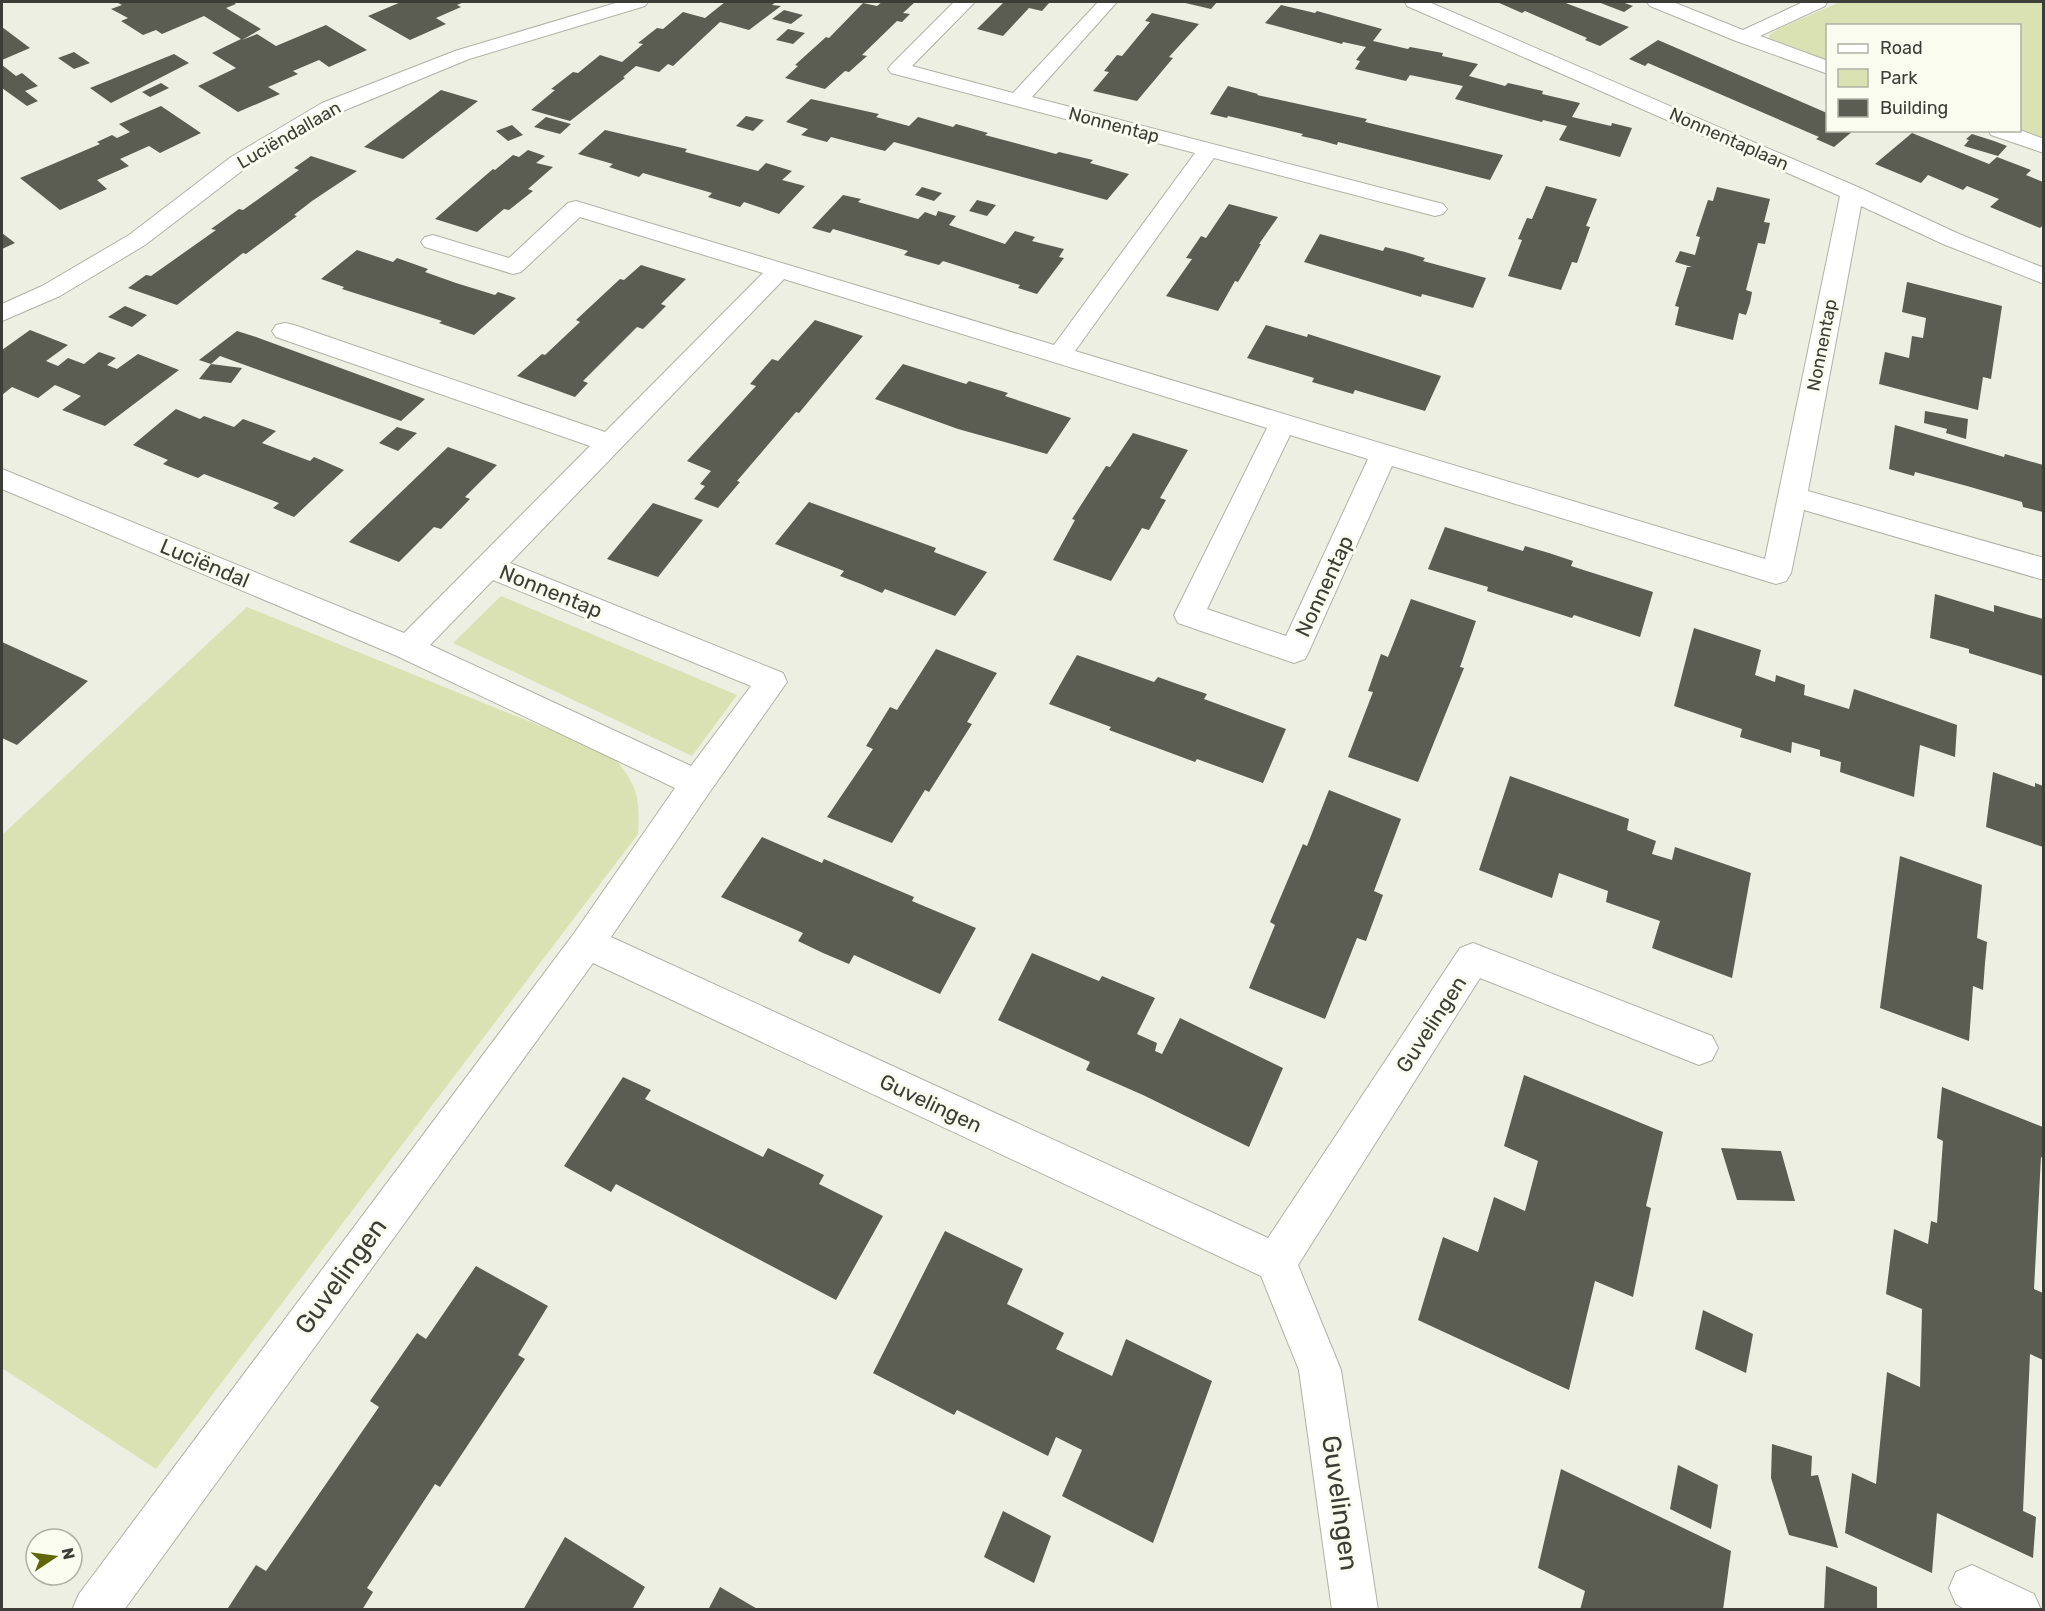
<svg xmlns="http://www.w3.org/2000/svg" width="2045" height="1611" font-family="Rubik,sans-serif">
<style>
.green{fill:#dae1b2}
.building{fill:#5c5d52}
.lines{fill:none;stroke-linecap:round;stroke-linejoin:round}
.minor-casing{stroke:#b0b2a5;stroke-width:2}
.minor{fill:#fff;fill-rule:evenodd}
.labels{text-anchor:middle;dominant-baseline:central;stroke-width:6;stroke-linejoin:round;paint-order:stroke}
.far-street-label{font-size:18px;fill:#3c3d37;stroke:#fafcef}
.street-label{font-size:21px;fill:#3c3d37;stroke:#fafcef}
.near-street-label{font-size:26px;fill:#3c3d37;stroke:#fafcef}
</style>
<rect width="100%" height="100%" fill="#edefe2"/>
<g class="green">
<polygon points="1840,2 2043,2 2043,140 2020,130 2020,26 1828,26 1827,62 1771,41 1769,35 1778,29"/>
<polygon points="501,596 737,695 692,756 453,643"/>
<path d="M247,607L612,755C637,785 640,795 638,834L156,1469L2,1368V835Z"/>
</g>
<g class="building">
<polygon points="116,2 233,2 236,4 226,8 261,29 242,40 257,34 276,46 326,25 367,50 329,67 319,60 293,71 298,74 268,87 280,94 238,112 198,86 236,68 212,53 241,39 204,16 162,34 156,30 143,35 121,21 128,18 111,9 122,5"/>
<polygon points="401,2 464,2 457,5 461,7 436,18 446,24 410,40 368,16"/>
<polygon points="725,2 776,2 772,5 781,6 749,30 720,22 673,66 668,64 659,72 636,66 623,77 625,78 570,121 531,110 555,90 551,89 573,72 578,73 600,55 622,62 643,44 638,43 657,28 663,29 683,12 705,18"/>
<polygon points="882,2 915,2 903,13 910,14 902,22 897,21 862,55 867,56 849,72 845,71 825,89 785,78 798,66 795,65 826,37 829,38 863,3 877,6"/>
<polygon points="1004,2 1045,2 1049,3 1042,11 1029,8 1003,36 977,29"/>
<polygon points="1181,2 1217,2 1211,9"/>
<polygon points="1497,2 1563,2 1629,27 1600,46 1585,40 1587,38 1525,11 1522,13"/>
<polygon points="1598,2 1622,2 1633,6 1624,12"/>
<polygon points="1281,5 1315,13 1317,11 1382,29 1373,41 1408,49 1410,47 1443,53 1442,56 1478,64 1469,76 1505,86 1508,83 1543,91 1542,94 1580,103 1572,117 1611,126 1612,123 1632,128 1620,157 1559,140 1567,126 1543,120 1542,122 1455,99 1463,86 1410,75 1406,81 1355,69 1360,61 1356,60 1366,47 1343,42 1342,44 1265,23"/>
<polygon points="784,10 803,15 791,24 772,19"/>
<polygon points="1152,13 1199,24 1169,57 1173,58 1137,101 1093,91 1109,72 1104,71 1117,55 1122,56 1150,22 1145,21"/>
<polygon points="2,27 30,48 2,60"/>
<polygon points="788,29 805,33 793,44 776,40"/>
<polygon points="1658,40 1827,113 1827,130 1854,130 1834,147 1816,139 1819,137 1648,63 1645,66 1629,59"/>
<polygon points="74,52 90,63 74,69 58,58"/>
<polygon points="174,54 189,63 111,103 90,88"/>
<polygon points="2,65 16,76 22,73 38,86 25,91 38,101 27,106 2,88"/>
<polygon points="161,83 169,88 150,97 142,92"/>
<polygon points="1228,86 1258,94 1257,95 1367,119 1365,122 1503,155 1490,180 1338,142 1337,145 1319,140 1301,136 1303,134 1228,116 1227,118 1210,114"/>
<polygon points="441,90 478,101 403,159 364,147"/>
<polygon points="811,99 879,114 876,117 909,126 918,117 953,127 956,124 988,133 985,135 1056,154 1059,152 1093,160 1090,163 1129,174 1107,200 894,142 885,151 831,137 827,142 801,135 808,129 786,122"/>
<polygon points="161,106 201,133 160,153 149,146 120,159 129,166 97,180 107,189 60,210 20,178 100,144 97,142 112,135 117,138 130,132 119,124"/>
<polygon points="746,116 764,120 753,131 736,126"/>
<polygon points="546,117 571,124 560,134 534,127"/>
<polygon points="512,125 523,135 508,141 496,131"/>
<polygon points="605,130 687,149 685,152 758,171 766,163 792,171 782,180 805,186 779,214 744,202 740,207 708,197 712,193 643,173 639,177 609,167 613,164 578,154"/>
<polygon points="1912,133 1989,164 1997,157 2031,170 2026,175 2043,182 2043,225 2040,228 1990,207 1999,199 1967,186 1963,190 1928,175 1921,183 1875,164"/>
<polygon points="1972,134 1994,141 2007,146 1998,156 1964,146 1969,140 1966,139"/>
<polygon points="528,150 545,156 536,163 553,167 528,189 533,191 509,210 504,209 477,232 435,219 493,169 495,170 513,155 519,157"/>
<polygon points="311,156 357,171 312,201 294,215 297,216 246,254 243,253 177,305 128,288 146,275 151,276 216,230 211,229 239,209 243,210 299,170 294,168"/>
<polygon points="1546,186 1597,199 1586,226 1590,227 1577,263 1572,262 1561,290 1508,276 1522,240 1518,239 1527,218 1532,219"/>
<polygon points="922,187 942,193 934,201 915,195"/>
<polygon points="1717,187 1770,199 1764,222 1770,223 1765,244 1758,243 1746,290 1752,292 1750,303 1746,315 1739,313 1733,340 1675,325 1679,307 1675,306 1687,267 1692,267 1675,262 1680,251 1695,255 1700,237 1696,236 1708,200 1713,201"/>
<polygon points="843,195 861,199 858,202 918,219 925,212 936,216 938,211 956,216 949,225 1005,244 1015,231 1035,237 1032,241 1064,249 1059,257 1064,258 1037,294 1018,288 1020,285 943,261 939,265 904,255 908,251 833,229 830,233 812,228"/>
<polygon points="977,200 996,205 987,216 969,211"/>
<polygon points="1229,204 1278,217 1259,244 1261,244 1238,282 1235,281 1218,311 1166,296 1192,259 1186,258 1201,236 1206,238"/>
<polygon points="2,233 15,243 2,249"/>
<polygon points="1320,234 1383,251 1385,247 1405,252 1425,258 1423,261 1486,278 1473,308 1422,294 1421,297 1304,262"/>
<polygon points="357,250 393,262 397,258 428,269 425,272 456,283 495,295 498,292 516,298 474,335 439,323 442,321 342,289 344,287 321,279"/>
<polygon points="641,265 686,279 661,304 666,306 643,329 637,327 583,381 588,383 575,397 517,376 542,354 545,355 580,322 576,320 620,279 624,280"/>
<polygon points="1907,282 2002,306 1991,379 1983,377 1978,410 1879,384 1885,352 1909,358 1912,336 1923,338 1926,318 1902,312"/>
<polygon points="125,306 147,315 132,327 108,317"/>
<polygon points="815,320 863,336 799,413 796,412 737,481 740,482 718,508 694,499 705,486 700,484 711,471 687,461 756,386 750,384 772,359 778,361"/>
<polygon points="1266,325 1307,337 1308,334 1441,376 1425,411 1355,390 1353,394 1312,382 1314,378 1247,358"/>
<polygon points="30,330 68,345 46,361 58,366 68,358 84,364 99,352 116,358 107,365 117,369 138,354 179,370 105,426 62,410 81,396 55,385 38,398 12,387 2,395 2,350"/>
<polygon points="237,331 256,337 425,399 401,421 220,356 211,364 199,360"/>
<polygon points="211,364 242,368 231,383 199,379"/>
<polygon points="903,364 966,384 969,381 1008,393 1005,396 1071,418 1047,454 958,429 875,399"/>
<polygon points="176,409 200,419 204,416 234,427 243,419 276,431 262,443 310,461 314,457 344,470 294,517 273,508 279,503 204,474 198,478 163,464 168,460 133,445"/>
<polygon points="1925,411 1968,419 1966,439 1946,433 1947,429 1924,423"/>
<polygon points="1895,425 2004,457 2005,454 2043,465 2043,512 2023,507 2022,502 1967,486 1915,472 1914,476 1889,469"/>
<polygon points="397,427 417,433 398,451 379,443"/>
<polygon points="1133,433 1188,450 1160,498 1166,500 1149,530 1142,528 1111,581 1053,560 1075,520 1072,519 1106,466 1110,467"/>
<polygon points="448,447 497,465 465,497 470,499 441,529 434,527 399,562 349,542"/>
<polygon points="809,502 936,548 934,552 987,572 955,616 885,589 882,593 861,584 840,576 844,571 775,544"/>
<polygon points="653,503 703,520 658,577 607,559"/>
<polygon points="1445,527 1523,551 1525,546 1549,553 1573,561 1571,566 1653,592 1640,637 1574,615 1572,618 1487,591 1488,587 1428,569"/>
<polygon points="1935,594 1994,612 1994,605 2043,619 2043,676 1969,653 1969,649 1930,638"/>
<polygon points="1411,599 1476,621 1460,667 1464,668 1418,782 1348,757 1373,692 1368,691 1381,654 1388,657"/>
<polygon points="1694,628 1761,650 1755,675 1775,682 1776,675 1805,685 1804,695 1849,709 1854,689 1957,725 1955,757 1920,745 1914,797 1840,772 1841,762 1820,756 1820,750 1792,742 1791,753 1740,737 1742,729 1674,706"/>
<polygon points="2,642 88,681 17,745 2,738"/>
<polygon points="936,649 997,673 967,722 972,724 929,792 925,790 892,843 827,817 873,749 866,746 890,707 897,710"/>
<polygon points="1077,655 1154,682 1158,677 1183,686 1207,694 1204,699 1286,729 1263,783 1197,759 1195,762 1109,730 1111,727 1049,704"/>
<polygon points="1993,772 2035,787 2035,783 2043,786 2043,847 1986,827"/>
<polygon points="1510,776 1629,819 1627,830 1656,841 1652,854 1672,860 1675,847 1751,873 1732,978 1652,948 1660,921 1606,902 1608,891 1559,873 1552,898 1479,870"/>
<polygon points="1329,790 1401,819 1374,891 1383,895 1366,941 1357,938 1325,1019 1249,988 1275,925 1270,922 1303,844 1307,846"/>
<polygon points="762,837 822,863 824,859 914,897 912,901 976,928 940,994 854,955 849,964 823,953 798,941 803,933 721,897"/>
<polygon points="1900,856 1982,885 1977,938 1987,942 1985,963 1983,990 1973,986 1969,1041 1880,1008"/>
<polygon points="1032,953 1099,981 1102,976 1155,998 1137,1034 1157,1043 1155,1051 1162,1054 1180,1018 1283,1068 1249,1147 1143,1095 1086,1070 1090,1062 998,1020"/>
<polygon points="1524,1075 1663,1132 1646,1206 1651,1208 1633,1297 1595,1281 1569,1390 1418,1320 1443,1237 1478,1252 1494,1197 1525,1211 1538,1161 1504,1146"/>
<polygon points="623,1077 651,1090 645,1099 763,1157 768,1148 824,1175 819,1184 883,1216 836,1300 616,1184 611,1192 564,1166"/>
<polygon points="1942,1087 2043,1127 2043,1158 2041,1157 2034,1289 2043,1293 2043,1360 2030,1354 2023,1511 2036,1517 2033,1558 1937,1513 1932,1573 1845,1533 1852,1473 1876,1484 1887,1372 1920,1387 1922,1309 1886,1294 1894,1229 1928,1244 1931,1221 1937,1223 1943,1141 1937,1138"/>
<polygon points="1721,1148 1781,1151 1795,1201 1737,1200"/>
<polygon points="945,1231 1023,1269 1007,1304 1064,1333 1056,1349 1112,1376 1126,1339 1212,1381 1153,1543 1062,1496 1082,1450 1056,1437 1048,1456 957,1410 954,1415 873,1373"/>
<polygon points="476,1266 548,1306 518,1355 525,1359 440,1487 435,1484 367,1588 373,1592 362,1610 228,1608 256,1565 266,1571 379,1407 370,1401 417,1333 426,1339"/>
<polygon points="1703,1310 1753,1334 1746,1373 1695,1349"/>
<polygon points="1772,1444 1812,1456 1811,1476 1818,1475 1838,1548 1789,1535 1771,1478"/>
<polygon points="1678,1465 1718,1485 1711,1529 1670,1509"/>
<polygon points="1561,1469 1731,1551 1723,1610 1580,1610 1585,1591 1538,1568"/>
<polygon points="1003,1511 1051,1536 1034,1583 984,1557"/>
<polygon points="565,1537 645,1587 633,1608 636,1610 523,1610"/>
<polygon points="1826,1566 1877,1587 1877,1610 1824,1610"/>
<polygon points="720,1587 759,1610 708,1610"/>
</g>
<g class="lines">
<defs>
<g id="minor">
<polygon points="619,2 648,2 645,6 469,59 338,113 247,167 145,245 60,296 2,321 2,304 42,286 129,235 231,157 322,103 455,51"/>
<path d="M954,2L974,3L912,66L1013,93L1098,2H1117L1032,97L1443,204L1447,209L1443,214L1435,216L1214,158L1075,351L1765,559L1840,196L1407,6L1405,2H1429L1860,188L1959,234L2044,268V284L1943,244L1861,206L1808,491L2044,558V580L1804,510L1791,573L1786,581L1776,584L1392,466L1309,651L1305,659L1294,663L1178,623L1174,615L1267,428L784,279L510,563L783,673L787,682L709,793L611,937L1268,1238L1460,948L1473,943L1712,1036L1718,1048L1712,1060L1699,1065L1480,978L1298,1265L1341,1370L1378,1610H1332L1299,1370L1261,1276L593,963L124,1610H72L79,1594L575,932L675,788L397,656L2,489V469L404,633L590,446L276,337L272,331L276,325L285,323L294,325L605,432L763,273L580,217L521,272L513,274L425,247L421,242L425,237L433,235L509,258L568,203L576,201L1054,345L1195,153L891,73L888,69L891,65ZM1290,435L1368,459L1286,636L1207,609ZM493,580L751,686L691,766L430,645Z"/>
<polygon points="1647,2 1673,2 1743,30 1803,2 1827,2 1825,6 1760,36 1828,61 1828,74 1736,41 1650,6"/>
<polygon points="1988,130 2020,130 2044,139 2044,153 1991,135"/>
<polygon points="1972,1565 2034,1594 2041,1610 1966,1610 1956,1604 1949,1588 1956,1572"/>
</g>
</defs>
<use href="#minor" class="minor-casing"/>
<use href="#minor" class="minor"/>
</g>
<g class="labels">
<g class="far-street-label">
<text transform="translate(1114 125) rotate(15)">Nonnentap</text>
<text transform="translate(289 135) rotate(-30)">Luciëndallaan</text>
<text transform="translate(1729 139) rotate(24)">Nonnentaplaan</text>
<text transform="translate(1822 345) rotate(-79)">Nonnentap</text>
</g>
<g class="street-label">
<text transform="translate(205 563) rotate(23)">Luciëndal</text>
<text transform="translate(1324 586) rotate(-65)">Nonnentap</text>
<text transform="translate(551 591) rotate(22)">Nonnentap</text>
<text transform="translate(1431 1024) rotate(-57)">Guvelingen</text>
<text transform="translate(931 1103) rotate(25)">Guvelingen</text>
</g>
<g class="near-street-label">
<text transform="translate(341 1276) rotate(-54)">Guvelingen</text>
<text transform="translate(1340 1503) rotate(82)">Guvelingen</text>
</g>
</g>
<rect width="2045" height="1611" fill="none" stroke="#3c3d37" stroke-width="6"/>
<rect x="1826" y="24" width="195" height="108" fill="#fafcef" stroke="#aeb0a5" stroke-width="1.5"/>
<rect x="1838" y="44" width="30" height="9" fill="#ffffff" stroke="#aeb0a5" stroke-width="1.5"/>
<text x="1880" y="54" font-size="18" fill="#3c3d37">Road</text>
<rect x="1838" y="69" width="30" height="18" fill="#dae1b2" stroke="#aeb0a5" stroke-width="1.5"/>
<text x="1880" y="84" font-size="18" fill="#3c3d37">Park</text>
<rect x="1838" y="99" width="30" height="18" fill="#5c5d52" stroke="#aeb0a5" stroke-width="1.5"/>
<text x="1880" y="114" font-size="18" fill="#3c3d37">Building</text>
<g transform="translate(54 1557) rotate(77)"><circle r="28" fill="#fafcef" stroke="#aeb0a5" stroke-width="1.5"/>
<path d="M0-4.5L10 22L0 15L-10 22Z" fill="#606706"/>
<text y="-9" font-size="16" font-weight="bold" text-anchor="middle" fill="#3c3d37">N</text>
</g>
</svg>
